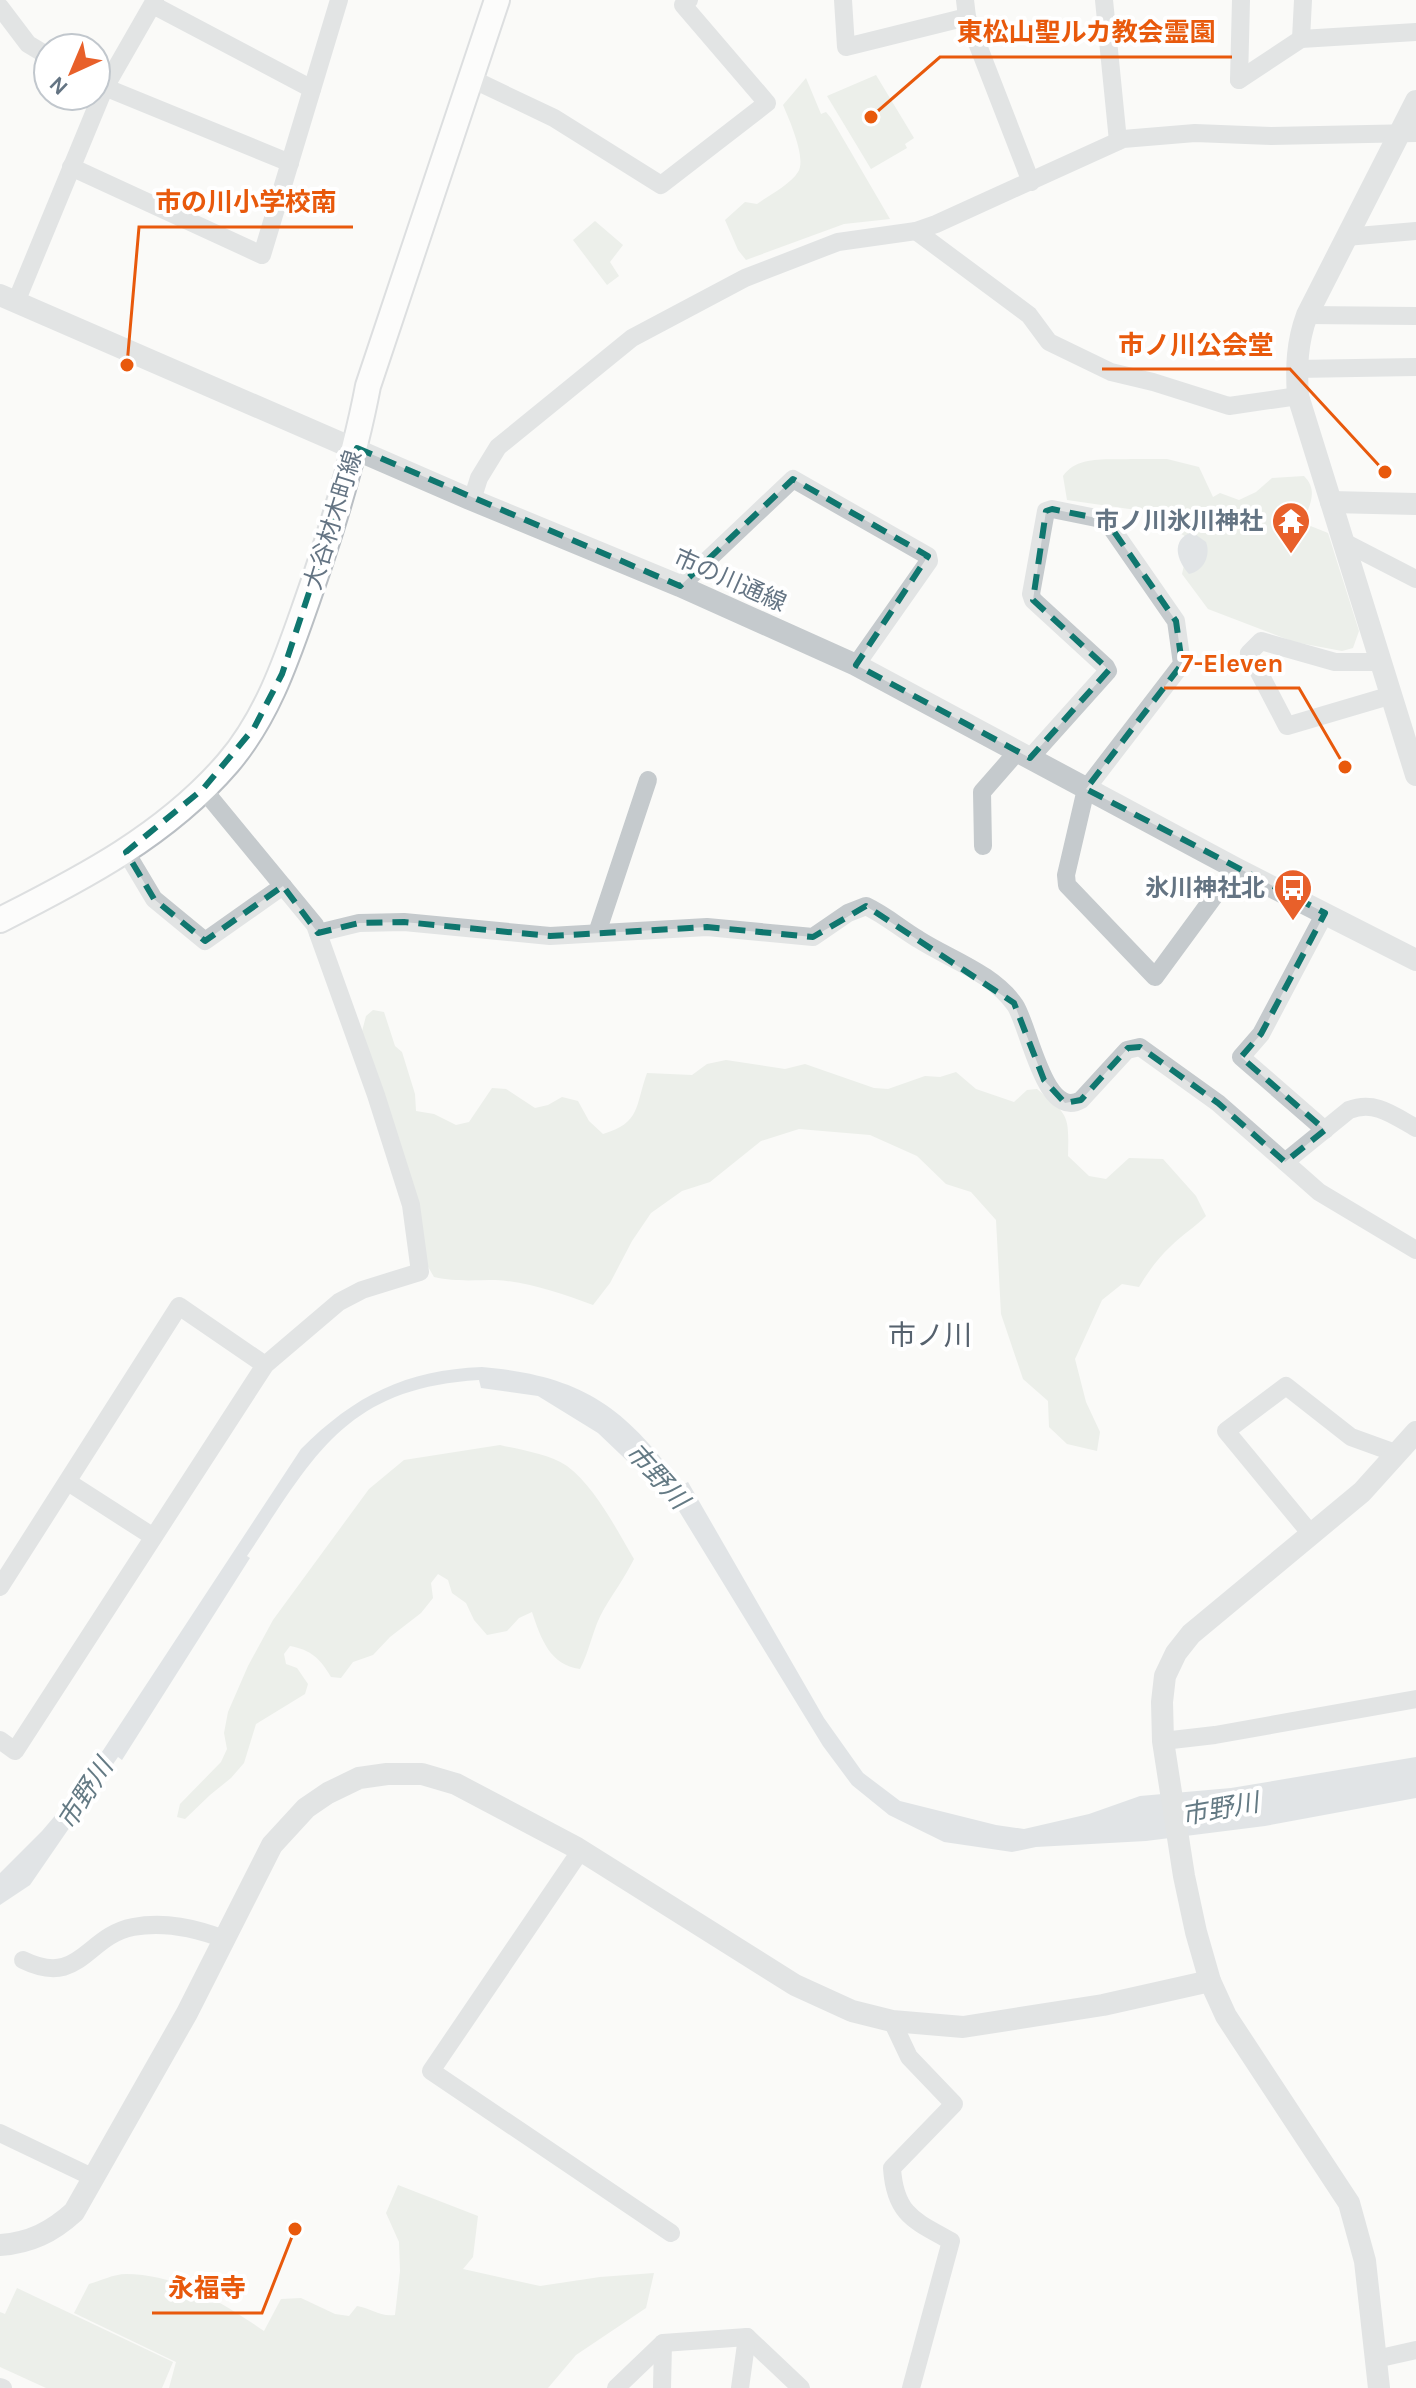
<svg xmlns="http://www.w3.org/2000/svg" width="1416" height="2388" font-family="Karla,'Noto Sans JP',sans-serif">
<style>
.green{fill:#dbe2d9}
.water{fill:#c3cbd1}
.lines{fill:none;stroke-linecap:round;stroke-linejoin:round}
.secondary-casing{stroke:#babfc4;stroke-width:28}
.minor{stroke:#c5cacd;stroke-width:18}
.tertiary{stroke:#c5cacd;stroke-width:22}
.secondary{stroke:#fff;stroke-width:24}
.marked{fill:none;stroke:#0f766e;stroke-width:6;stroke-dasharray:16 10;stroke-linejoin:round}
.labels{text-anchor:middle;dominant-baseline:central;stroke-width:8;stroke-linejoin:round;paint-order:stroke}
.street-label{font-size:24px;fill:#647483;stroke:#fff}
.poi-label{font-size:24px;font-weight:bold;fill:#647483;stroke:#fff;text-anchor:end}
.water-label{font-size:26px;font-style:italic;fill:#647a84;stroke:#fff}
.quarter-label{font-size:28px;fill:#56626e;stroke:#fff}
.leader{fill:none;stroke:#e8590c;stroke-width:3}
.callout-dot{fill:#e8590c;stroke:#fff;stroke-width:3}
.callout-label{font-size:26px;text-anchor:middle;font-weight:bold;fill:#e8590c;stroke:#fff;stroke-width:8;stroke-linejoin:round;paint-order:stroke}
</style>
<rect width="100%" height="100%" fill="#fafaf8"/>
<g class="green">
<polygon points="876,75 914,138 905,144 907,148 871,169 827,96"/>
<path d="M806,78L821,114L826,112L831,118L890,219L844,224L746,260L738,250L725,220L745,202L757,204C769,195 790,185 798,172C807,159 789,119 783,105Z"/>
<polygon points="595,221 623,245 610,262 619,276 607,285 573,240"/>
<path d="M1131,459H1167L1199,467L1213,497L1220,493L1239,500L1256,492L1272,478L1304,476C1319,491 1309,506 1303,523L1328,533L1359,631L1353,648L1342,651L1294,642L1208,609L1182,574L1190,539L1176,531L1174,518L1157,513L1067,500L1063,476C1077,455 1108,460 1131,459Z"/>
<path d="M373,1010L384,1012L395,1046L402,1052L415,1094L416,1111L434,1114L456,1125L469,1122L492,1088L506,1089L535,1108L548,1105L562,1097L578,1101L589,1121L603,1134C641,1123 635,1106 647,1073L692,1075L707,1064L726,1060L785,1069L805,1064L874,1088L888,1089L925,1076L940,1077L956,1072L976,1089L1014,1102L1027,1090L1037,1089C1069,1116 1069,1114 1068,1156L1089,1176L1106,1179L1129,1158L1163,1159L1196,1196L1206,1216C1195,1227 1182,1235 1171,1246C1158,1258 1148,1272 1139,1287L1122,1284L1102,1300L1075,1359L1086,1402L1100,1432L1097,1451L1067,1444L1049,1427L1048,1401L1023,1379L1001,1314L996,1220L971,1192L946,1184L917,1156L870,1135L799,1129L761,1141L710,1182L682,1191L651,1213L632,1241L610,1283L593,1305C562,1294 530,1282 496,1280C473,1280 457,1282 434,1277L427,1265L360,1039L366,1016Z"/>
<path d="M500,1445C521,1450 549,1454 567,1466C596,1488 616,1529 634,1559C625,1577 614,1592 604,1609C593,1627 590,1650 580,1669C550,1665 541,1639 532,1612L519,1618L507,1631L487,1635L474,1620L466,1603L452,1593L448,1580L438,1574L431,1583L433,1598L421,1613L390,1637L373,1655L353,1662L341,1678L331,1677C320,1658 311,1650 290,1646L284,1654L286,1664L297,1668L308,1684L305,1694L256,1724L244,1763L231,1778L210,1795L185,1819L177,1817L180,1804L221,1762L227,1749L224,1733L228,1712L248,1666L273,1620L369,1489L404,1460Z"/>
<path d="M398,2185L478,2216L473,2257L463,2269L540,2286L600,2277L654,2273L646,2308L576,2355L548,2388H169L176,2362L74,2313L89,2284C100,2281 114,2274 126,2274C176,2274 223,2303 264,2331L281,2299L301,2298L335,2314L349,2316L357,2306C371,2308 379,2317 395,2315L400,2271L399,2242L386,2213Z"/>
<polygon points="17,2288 173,2362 162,2388 46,2388 0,2367 0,2312 5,2314"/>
</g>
<g class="water">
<path d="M1192,532L1206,542C1211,555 1204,571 1189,574C1177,561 1170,540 1192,532Z"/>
<path d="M482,1367C582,1376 624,1406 682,1485L688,1482L824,1718L863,1773L900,1801L996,1825L1024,1829L1089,1814L1140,1796L1231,1788L1416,1757V1798L1265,1826L1146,1841L1036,1847L1012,1852L944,1842L889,1815L852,1785L823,1746L668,1493L663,1495L598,1433L538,1396L481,1388L479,1380C345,1388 314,1456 247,1556L250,1558L122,1760L118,1757L30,1885L0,1905V1873L42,1831L77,1790L301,1449C355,1395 406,1370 482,1367Z"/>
</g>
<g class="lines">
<defs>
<path id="secondary" d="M0,920C83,878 166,835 228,763C268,716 287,658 307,601C332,530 354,460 368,386L497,0"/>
</defs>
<use href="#secondary" class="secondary-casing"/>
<g class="minor">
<polyline points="843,0 846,47 967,17"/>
<polyline points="965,0 967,17 1031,182"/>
<polyline points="1104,0 1118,141"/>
<polyline points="153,5 312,89"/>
<polyline points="0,7 28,44 48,56"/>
<polyline points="1301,39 1303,0"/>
<polyline points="470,78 554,118 661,185 767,103 683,5 689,0"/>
<polyline points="1239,80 1301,39 1416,32"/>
<polyline points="1239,80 1241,0"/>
<polyline points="97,84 290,163"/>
<polyline points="71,167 262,255 339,0"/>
<polyline points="916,231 1029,315 1049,342 1111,372 1153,382 1229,406 1298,396"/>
<polyline points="1346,237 1416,231"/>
<polyline points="16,302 104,89 155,0"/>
<polyline points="1307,315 1416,316"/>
<polyline points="1296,369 1416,367"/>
<polyline points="472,500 479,478 498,447 632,338 745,278 838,242 916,231 936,224 1123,139 1195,133 1271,136 1416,133"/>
<polyline points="1344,542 1416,579"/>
<polyline points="680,586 793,479 928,556 929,561 856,665"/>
<polyline points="1382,662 1335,662 1261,641 1249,653 1287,726 1392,695"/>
<polyline points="1030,758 1108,671 1106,667 1033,600 1031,594 1046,511 1052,509 1106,520 1176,621 1182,664 1086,789 1066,875 1067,885 1155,977 1235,868"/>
<polyline points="983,846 982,792 1017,752"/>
<polyline points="126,852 154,899 205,941 283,886"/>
<polyline points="1325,913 1261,1034 1241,1057 1325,1130"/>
<path d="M318,933L359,923L404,922L550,936L707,927L813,937L848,913L866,906C885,915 900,928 918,939C949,959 993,973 1015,1005C1029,1025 1044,1121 1081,1100L1127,1050L1140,1047L1218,1103L1319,1192L1416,1250"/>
<polyline points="597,933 648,780"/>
<path d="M1285,1162L1349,1110C1375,1100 1393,1115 1416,1128"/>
<polyline points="68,1482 152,1536"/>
<polyline points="1311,1534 1226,1431 1286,1386 1351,1437 1398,1454"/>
<polyline points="0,1587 179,1306 265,1365"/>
<polyline points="0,1740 15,1751 265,1365 339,1302 362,1290 420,1272 411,1205 376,1095 315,925 203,789"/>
<polyline points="1163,1741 1215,1735 1416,1699"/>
<polyline points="581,1850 431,2071 671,2233"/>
<path d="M23,1960C80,1988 86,1936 133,1927C165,1921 195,1928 224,1939"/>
<path d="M892,2021L909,2057L954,2104L892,2168C895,2215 915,2221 951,2241L911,2388"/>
<polyline points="0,2133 94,2178"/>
<polyline points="1376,2359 1416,2350"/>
<polyline points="0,2387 3,2388"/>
<polyline points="616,2388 663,2343 747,2337 801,2388"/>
<polyline points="662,2388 663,2343"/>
<polyline points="740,2388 747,2337"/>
</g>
<g class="tertiary">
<path d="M1416,101L1307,315C1297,342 1296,367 1298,396L1416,775"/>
<polyline points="0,295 472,500 680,586 856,665 1235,868 1416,960"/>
<polyline points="1331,502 1416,504"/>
<path d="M0,2245C30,2243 52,2232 74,2212L187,2013L272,1845L306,1808L328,1793L359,1778L387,1774H422L456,1784L577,1848L795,1985L852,2011L892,2021L963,2027L1103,2005L1210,1981"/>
<polyline points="1379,2388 1365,2261 1349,2203 1226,2016 1210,1981 1196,1932 1184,1876 1163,1741 1162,1702 1165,1676 1176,1653 1191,1634 1362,1492 1416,1432"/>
</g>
<use href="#secondary" class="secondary"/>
</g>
<path d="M0 0H1416V2388H0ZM357,448L680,586L793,479L928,556L856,665L1030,758L1109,670L1033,600L1046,511L1052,509L1106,520L1176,621L1182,664L1086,789L1325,913L1261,1034L1241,1057L1325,1130L1285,1162L1218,1103L1140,1047L1128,1048L1081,1100L1065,1103L1044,1080L1014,1003L866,906L813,937L707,927L550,936L404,922L359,923L318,933L283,886L205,941L154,899L126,852L203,789L254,728L282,674Z" fill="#fafaf8" fill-opacity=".55" fill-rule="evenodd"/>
<path class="marked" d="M357,448L680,586L793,479L928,556L856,665L1030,758L1109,670L1033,600L1046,511L1052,509L1106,520L1176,621L1182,664L1086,789L1325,913L1261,1034L1241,1057L1325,1130L1285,1162L1218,1103L1140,1047L1128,1048L1081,1100L1065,1103L1044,1080L1014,1003L866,906L813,937L707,927L550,936L404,922L359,923L318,933L283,886L205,941L154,899L126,852L203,789L254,728L282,674Z"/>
<defs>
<symbol id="temple-pin" viewBox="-11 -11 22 30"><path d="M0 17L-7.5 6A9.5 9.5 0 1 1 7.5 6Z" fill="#e8602a" stroke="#fff"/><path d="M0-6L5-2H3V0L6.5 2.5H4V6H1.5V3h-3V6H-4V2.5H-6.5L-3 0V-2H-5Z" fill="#fff"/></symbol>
<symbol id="bus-pin" viewBox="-11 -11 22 30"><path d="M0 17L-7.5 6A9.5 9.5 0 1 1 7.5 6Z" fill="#e8602a" stroke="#fff"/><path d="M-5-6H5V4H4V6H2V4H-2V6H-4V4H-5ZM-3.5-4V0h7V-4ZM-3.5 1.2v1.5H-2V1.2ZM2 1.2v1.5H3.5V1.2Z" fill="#fff"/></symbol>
</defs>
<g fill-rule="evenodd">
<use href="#temple-pin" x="1269" y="499" width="44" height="60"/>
<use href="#bus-pin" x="1271" y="866" width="44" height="60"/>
</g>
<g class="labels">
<g class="street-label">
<text transform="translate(333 520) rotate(-73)">大谷材木町線</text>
<text transform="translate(730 580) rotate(24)">市の川通線</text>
</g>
<g class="poi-label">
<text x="1263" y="521">市ノ川氷川神社</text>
<text x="1265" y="888">氷川神社北</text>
</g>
<g class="water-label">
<text transform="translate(657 1476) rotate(48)">市野川</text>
<text transform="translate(85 1794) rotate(-57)">市野川</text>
<text transform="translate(1220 1809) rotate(-10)">市野川</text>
</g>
<g class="quarter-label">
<text x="930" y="1335">市ノ川</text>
</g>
</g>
<path class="leader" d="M871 117L940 57H1232M127 365L139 227H353M1385 472L1290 369H1102M1345 767L1299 688H1164M295 2229L262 2313H152"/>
<g class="callout-dot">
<circle cx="871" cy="117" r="8"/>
<circle cx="127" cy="365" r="8"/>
<circle cx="1385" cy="472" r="8"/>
<circle cx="1345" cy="767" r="8"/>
<circle cx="295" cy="2229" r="8"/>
</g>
<g class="callout-label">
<text x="1086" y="41">東松山聖ルカ教会霊園</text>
<text x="246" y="211">市の川小学校南</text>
<text x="1196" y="354">市ノ川公会堂</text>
<text x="1232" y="672">7-Eleven</text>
<text x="207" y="2297">永福寺</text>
</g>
<g transform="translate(72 72) rotate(224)"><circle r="38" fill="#ffffff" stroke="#c1c7cd" stroke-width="2"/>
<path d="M0-6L14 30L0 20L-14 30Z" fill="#e8602a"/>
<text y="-12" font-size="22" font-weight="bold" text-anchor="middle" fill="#647483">N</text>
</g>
</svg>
